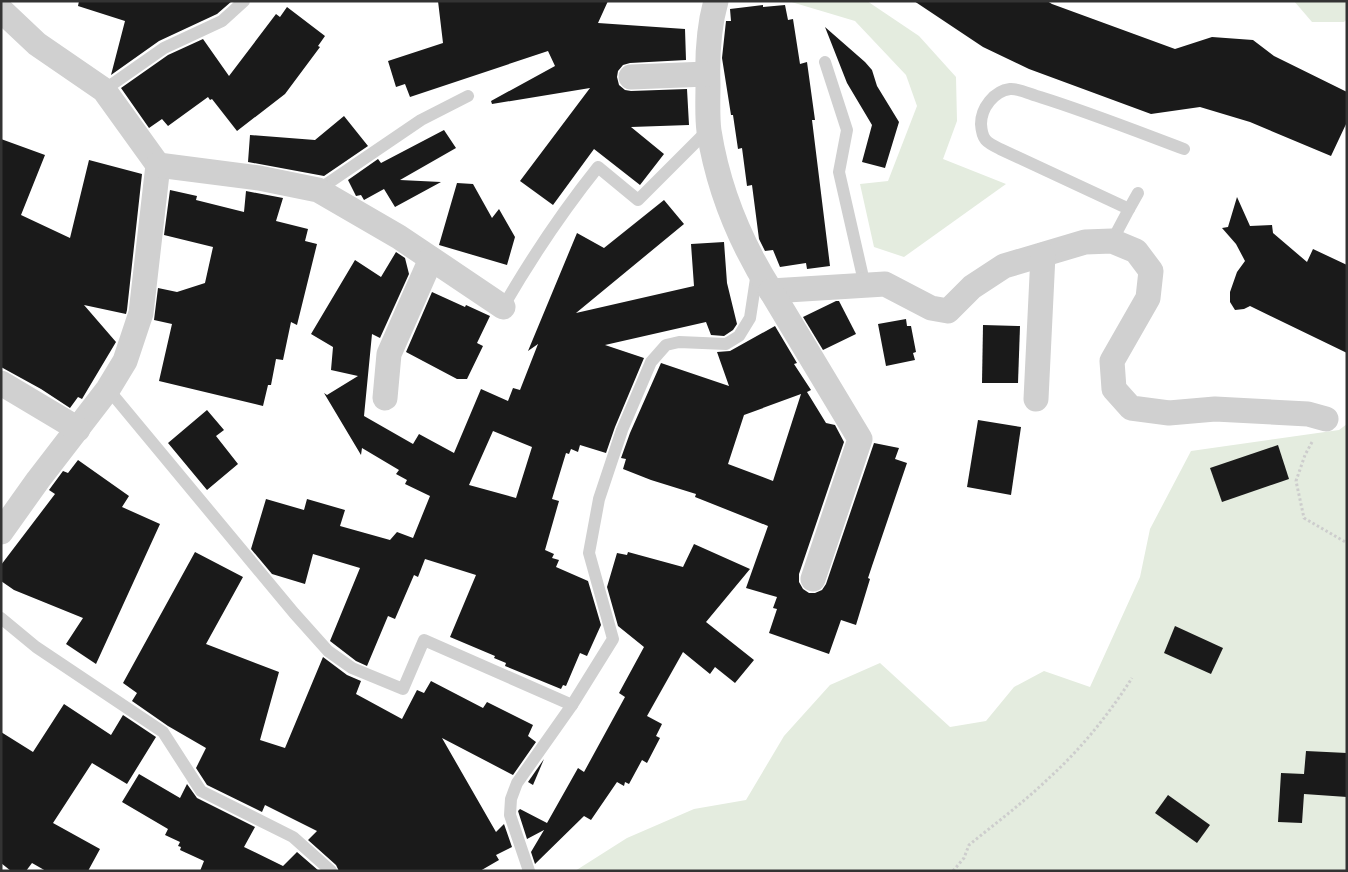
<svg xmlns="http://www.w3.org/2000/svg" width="1348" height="872" font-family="'Nunito Sans',sans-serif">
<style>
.green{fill:#e4ecdf}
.building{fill:#1a1a1a;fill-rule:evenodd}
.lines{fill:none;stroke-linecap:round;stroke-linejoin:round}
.path{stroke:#cdcdcd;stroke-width:3;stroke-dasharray:2.5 2.5;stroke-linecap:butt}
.service{stroke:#d0d0d0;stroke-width:12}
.minor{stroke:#d0d0d0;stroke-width:25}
</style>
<rect width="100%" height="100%" fill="#fff"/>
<g class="green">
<polygon points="788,1 867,1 919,36 956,77 957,121 943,159 1006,184 904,257 874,247 860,184 888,181 917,106 906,75 855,21"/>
<polygon points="1294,1 1347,1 1347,19 1344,22 1312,22"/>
<polygon points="1347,424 1347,871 575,871 627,838 694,809 746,800 784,736 830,685 880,663 950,727 986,721 1014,687 1044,671 1090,687 1140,577 1150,529 1191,451 1339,430"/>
</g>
<g class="building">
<polygon points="79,1 232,1 217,14 159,41 111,75 125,21 78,6"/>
<polygon points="438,1 608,1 598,23 685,29 686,60 630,63 623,65 618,71 617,77 619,85 625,90 631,91 687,89 689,125 631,127 664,154 640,185 594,149 553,205 520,181 590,88 492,104 491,101 555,66 548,51 410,97 405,84 396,87 388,61 443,43"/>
<polygon points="914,1 1047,1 1052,4 1175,49 1212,37 1253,40 1274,56 1347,92 1347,122 1331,156 1250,122 1200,107 1151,114 1029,69 983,47"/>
<polygon points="763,5 763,7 785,5 788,20 793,19 800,64 807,62 815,120 812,120 830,266 807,269 806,263 780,267 773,250 765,251 759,239 752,185 747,186 742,148 738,149 733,115 731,115 722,58 726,21 731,21 730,9"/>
<polygon points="287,7 325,36 318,46 320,47 285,94 237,131 212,99 210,100 208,97 168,126 162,119 149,128 121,88 168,55 203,39 229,76 276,14 280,17"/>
<polygon points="825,27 865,62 872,70 877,86 899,122 885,168 862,162 872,125 847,83"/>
<polygon points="344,116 368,146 324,176 248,162 250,135 315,140"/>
<polygon points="444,130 456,148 400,180 441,182 395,207 384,189 364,200 361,195 356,196 348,180 378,159 381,163"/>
<polygon points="1,139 45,155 21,215 70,238 89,160 142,174 127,310 126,314 84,305 116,342 82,399 78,397 70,408 41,389 1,367"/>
<polygon points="457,183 473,184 492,218 499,209 515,237 507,265 439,245"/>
<polygon points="170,190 197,196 196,200 244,212 246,191 283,198 276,221 308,229 305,241 317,244 297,325 291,322 283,360 276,359 271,385 268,385 263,406 159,381 172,324 154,320 158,288 177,292 205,283 213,247 164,235"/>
<polygon points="1237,197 1250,226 1272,225 1273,233 1307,262 1313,249 1347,265 1347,353 1250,306 1244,309 1235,310 1230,302 1230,292 1237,272 1245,261 1236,244 1222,228 1228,227"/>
<path d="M664,200L684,224L576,313L694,286L691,244L724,242L727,283L737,324L733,330L724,336L711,335L706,322L605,345L644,358L615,427L606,453L580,445L578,452L571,449L569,454L566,453L552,499L559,501L545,550L554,554L552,558L559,560L556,567L588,581L601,625L587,656L580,653L566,686L563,685L561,689L505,666L506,663L494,658L495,656L450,637L476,575L425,559L418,577L414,575L395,619L388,616L367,666L356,661L330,641L360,568L313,554L305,584L272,574L251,549L266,499L304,510L307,499L345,510L340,526L390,540L397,532L413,538L430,496L405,484L407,480L396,474L399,470L362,448L361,455L324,393L327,395L358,376L331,370L333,347L311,334L355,260L381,277L396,252L405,258L409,274L380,338L372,334L364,416L413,444L419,434L454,453L481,389L508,401L513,388L520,390L538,344L528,351L577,233L604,248ZM493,431L532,447L516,498L469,485Z"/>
<polygon points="432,292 465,307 466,305 490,316 477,343 483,346 467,379 457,379 406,352"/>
<polygon points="836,301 839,301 856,334 823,350 803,317"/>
<polygon points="906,319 907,326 911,326 916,352 913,353 915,360 886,366 878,324"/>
<polygon points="983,325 1020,326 1018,383 982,383"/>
<path d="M775,326L797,363L794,364L811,390L807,392L826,423L835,425L844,442L799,574V582L803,589L809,593H815L822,590L826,584L874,443L899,448L895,459L907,463L872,566L868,578L870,579L856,625L841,620L829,654L769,633L777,609L773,608L777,597L746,588L768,526L695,497L696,494L651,480L623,469L626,459L621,458L630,433L661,363L729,386L717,352L730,351ZM801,394L773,481L728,464L744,415Z"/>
<polygon points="207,410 224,430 216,436 238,464 207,490 168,443"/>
<polygon points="978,420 1021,427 1011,495 967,487"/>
<polygon points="1278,445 1289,479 1222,502 1210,468"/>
<polygon points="78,460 129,496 122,507 160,524 96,664 66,644 83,618 14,590 1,581 1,565 55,494 49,490 63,471 68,473"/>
<polygon points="694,544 750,569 706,622 754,660 735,683 715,667 710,674 683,652 647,716 662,724 656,736 660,738 647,763 642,760 629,784 625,782 624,786 617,782 591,820 584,816 535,864 531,852 544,830 527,839 518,811 520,809 547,823 578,768 584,772 625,697 619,693 644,647 618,626 607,587 617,553 627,555 628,552 683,567"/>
<polygon points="195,552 243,577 206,644 279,672 260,740 285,748 323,657 347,675 361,681 356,694 402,719 417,690 424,693 431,681 483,708 487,702 533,725 528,736 536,742 513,775 442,738 496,832 504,824 512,847 496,855 499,860 480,871 339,871 336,865 308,840 317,831 265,805 262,812 207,785 196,768 206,748 168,726 132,701 137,693 123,683"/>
<polygon points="1175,626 1223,648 1211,674 1164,653"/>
<polygon points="64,704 111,735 123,715 156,737 127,784 92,763 53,823 100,849 88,871 46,871 32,863 26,871 11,871 1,863 1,732 33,752"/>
<polygon points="1306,751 1347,753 1347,797 1304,794 1302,823 1278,822 1281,773 1304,774"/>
<polygon points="544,759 533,785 528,782"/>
<polygon points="139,774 180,798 187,784 197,798 255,827 244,847 283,866 297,852 319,871 200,871 204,861 180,850 181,847 178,846 180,842 165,835 168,829 122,802"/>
<polygon points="1168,795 1210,825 1197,843 1155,813"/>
</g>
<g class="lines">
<g class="path">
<polyline points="1312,442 1305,455 1296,481 1304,518 1347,543"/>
<path d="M953,871L964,858L969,845C996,823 1024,802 1049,778C1081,749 1109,714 1132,678"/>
</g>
<g class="service">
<polyline points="825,62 847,130 839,172 865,286"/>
<polyline points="104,90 164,48 222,21 244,1"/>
<polyline points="318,190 421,120 468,96"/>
<polyline points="1129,209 1138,193"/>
<path d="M1112,241L1129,209L1000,149C986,142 982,140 981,124C981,108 994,91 1010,89C1018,88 1032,95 1040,97C1088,112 1136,131 1184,149"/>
<path d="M503,307C532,257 562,212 598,167L638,200L709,129"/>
<polyline points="108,389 294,613 328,651 352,668 403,689 424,640 572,705"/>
<polyline points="1,618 36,647 163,732 201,791 293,837 331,871"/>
<polyline points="529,871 510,815 511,799 517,783 572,705 613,639 589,553 599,499 622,430 651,362 666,345 679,342 726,344 739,336 750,318 757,272"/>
</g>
<g class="minor">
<path d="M716,1C708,29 707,56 708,85C708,100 707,116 709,131C718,188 740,242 771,291L885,284L931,308L948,311L972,287L1004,266L1085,242L1112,241L1136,251L1151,271L1148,298L1112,361L1114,389L1131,408L1169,413L1215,409L1308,414L1326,419"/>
<polyline points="1,10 37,44 104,90 158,165 141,313 125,361 108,389 38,480 1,532"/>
<polyline points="631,77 707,74"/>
<polyline points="158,165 259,178 318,190 399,237 503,307"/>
<polyline points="771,291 860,439 813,579"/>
<polyline points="1,383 78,429"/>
<polyline points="385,398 389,354 431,259"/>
<polyline points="1036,399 1043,255"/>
</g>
</g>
<rect width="1348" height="872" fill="none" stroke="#333333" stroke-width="5"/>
</svg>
